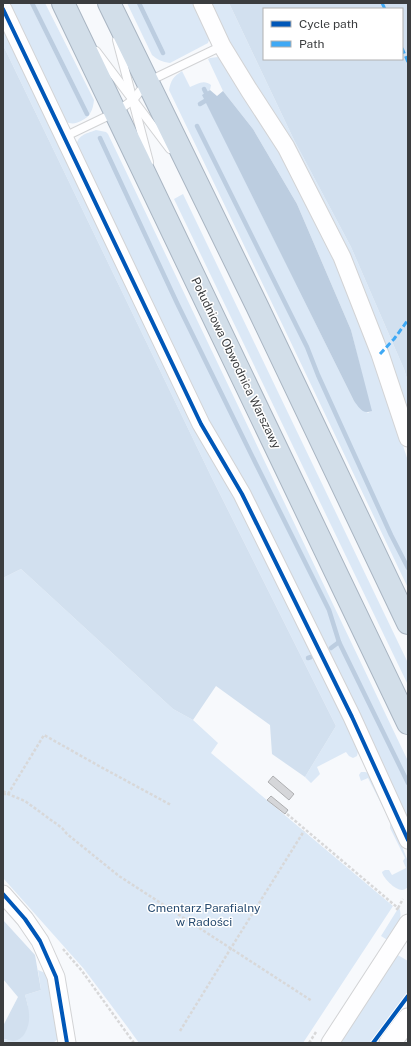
<svg xmlns="http://www.w3.org/2000/svg" width="411" height="1046" font-family="'Public Sans',sans-serif">
<style>
.green{fill:#dbe8f6}
.forest{fill:#d2e0ef;fill-rule:evenodd}
.water{fill:#bccde0}
.lines{fill:none;stroke-linecap:round;stroke-linejoin:round}
.stream{stroke:#bccde0;stroke-width:4.5}
.building{fill:#d5d6d9;stroke:#aeafb1}
.service-casing{stroke:#d2d3d5;stroke-width:10}
.minor-casing{stroke:#d2d3d5;stroke-width:19}
.tertiary-casing{stroke:#d2d3d5;stroke-width:23}
.motorway-casing{stroke:#a9b5c2;stroke-width:24}
.path{stroke:#d8d8d9;stroke-width:2.5;stroke-dasharray:3 2;stroke-linecap:butt}
.service{stroke:#fefeff;stroke-width:8}
.minor{stroke:#fefeff;stroke-width:17}
.tertiary{stroke:#fefeff;stroke-width:21}
.motorway{stroke:#d2dee9;stroke-width:22}
.quiet{stroke:#3fa9f5;stroke-width:3;stroke-dasharray:6 3;stroke-linecap:butt}
.cycleway-casing{stroke:#fff;stroke-width:6}
.cycleway{stroke:#0057b8;stroke-width:4}
.labels{text-anchor:middle;dominant-baseline:central;stroke-width:3;stroke-linejoin:round;paint-order:stroke}
.street-label{font-size:12px;fill:#3b3d3f;stroke:#fff}
.park-label{font-size:12px;fill:#284c71;stroke:#fff}
</style>
<rect width="100%" height="100%" fill="#f7f9fc"/>
<g class="green">
<path d="M6,3H45L94,100C93,110 90,117 81,121C75,124 72,124 65,122Z"/>
<path d="M127,3H196L211,34L208,43L170,63C162,62 158,60 152,55Z"/>
<polygon points="209,3 229,3 294,140 351,247 404,369 408,382 408,420 383,345 250,80"/>
<polygon points="3,22 228,482 359,747 357,756 353,758 349,756 346,752 317,767 320,774 311,783 305,777 336,726 211,476 3,45"/>
<path d="M218,57L223,59L291,172L314,217L366,332L408,461V588L284,328L169,90C171,80 173,77 182,71L190,87C197,84 204,79 211,85L210,90L203,96L354,401L368,413L371,411L351,330L297,204L253,129L223,91L208,59L210,58Z"/>
<path d="M96,130L106,132L108,134L408,761V822L202,411L76,148C77,135 85,134 96,130Z"/>
<polygon points="183,194 408,663 408,685 174,199"/>
<polygon points="21,569 173,709 193,720 218,743 211,753 393,906 303,1043 139,1043 126,1025 84,969 3,878 3,578"/>
<path d="M361,772H365L369,773L394,826L407,859L408,887C406,889 404,890 402,890C395,890 383,878 382,872L385,870H389L392,875L406,868L403,861L405,858L390,828V821L368,778L361,781L359,775Z"/>
<path d="M399,907C404,920 395,930 389,941L381,936Z"/>
<polygon points="396,954 408,961 408,992 370,1043 339,1043"/>
<polygon points="38,970 48,974 58,1039 53,1043 3,1043 3,1039 13,1041 28,1006 25,995 41,990"/>
</g>
<g class="forest">
<path d="M229,3H408V382L404,369L351,247L294,140ZM264,9H402V59H264Z"/>
<polygon points="3,45 211,476 336,726 305,777 272,754 270,725 216,686 193,720 173,709 21,569 3,578"/>
<path d="M3,920L35,955L41,990L25,995C29,1008 32,1021 25,1033C23,1037 18,1041 13,1041C10,1041 6,1039 3,1039V1026L18,997L3,979Z"/>
</g>
<path class="water" d="M210,90L217,96L223,91L253,129L297,204L351,330L372,411C362,415 359,407 354,401L202,95Z"/>
<g class="lines">
<g class="stream">
<polyline points="32,3 87,114"/>
<polyline points="139,3 163,53"/>
<polyline points="204,89 206,93"/>
<polyline points="200,104 205,101"/>
<polyline points="197,126 307,347 318,375 391,535 408,568"/>
<polyline points="100,138 177,303 255,462 329,610 339,642"/>
<polyline points="331,648 339,642 408,783"/>
<polyline points="308,658 311,657"/>
</g>
</g>
<g class="building">
<polygon points="273,776 294,794 289,800 268,782"/>
<polygon points="271,796 288,810 285,814 267,800"/>
</g>
<g class="lines">
<defs>
<g id="service">
<polyline points="117,40 149,162"/>
<polyline points="96,51 170,149"/>
<polyline points="64,137 116,112 133,100 147,82 222,46"/>
</g>
<g id="minor">
<polyline points="202,3 222,46 249,90 286,147 342,257 380,354 408,438"/>
<polyline points="3,9 201,424 242,494 352,717 408,840"/>
<polyline points="3,894 25,919 40,941 56,977 67,1043"/>
<polyline points="330,1043 408,923"/>
</g>
<polyline id="tertiary" points="390,1043 408,1019"/>
<g id="motorway">
<polyline points="63,3 408,723"/>
<polyline points="109,3 257,306 408,623"/>
</g>
</defs>
<use href="#service" class="service-casing"/>
<use href="#minor" class="minor-casing"/>
<use href="#tertiary" class="tertiary-casing"/>
<use href="#motorway" class="motorway-casing"/>
<g class="path">
<polyline points="3,791 8,794 25,801 62,828 67,834 119,876 312,1001"/>
<polyline points="3,794 8,794 44,735 99,766 171,805"/>
<polyline points="287,814 398,908 395,911"/>
<polyline points="398,908 403,899"/>
<polyline points="63,949 82,971 134,1043"/>
<polyline points="180,1031 231,948 304,831"/>
<polyline points="309,1043 316,1032"/>
</g>
<use href="#service" class="service"/>
<use href="#minor" class="minor"/>
<use href="#tertiary" class="tertiary"/>
<use href="#motorway" class="motorway"/>
<g class="quiet">
<polyline points="382,3 385,9"/>
<polyline points="402,48 408,62"/>
<polyline points="380,354 394,339 408,320"/>
<polyline points="408,1043 408,1042"/>
</g>
<defs>
<g id="cycleway">
<polyline points="3,9 201,424 242,494 352,717 408,840"/>
<polyline points="3,894 25,919 40,941 56,977 67,1043"/>
<polyline points="373,1043 408,996"/>
</g>
</defs>
<use href="#cycleway" class="cycleway-casing"/>
<use href="#cycleway" class="cycleway"/>
</g>
<g class="labels">
<g class="street-label">
<text transform="translate(236 363) rotate(64)">Południowa Obwodnica Warszawy</text>
</g>
<g class="park-label">
<text x="204" y="908">Cmentarz Parafialny<tspan x="204" dy="14">w Radości</tspan></text>
</g>
</g>
<rect width="411" height="1046" fill="none" stroke="#3b3d3f" stroke-width="8"/>
<rect x="263" y="8" width="140" height="52" fill="#ffffff" stroke="#b1b1b2"/>
<rect x="271" y="21" width="20" height="6" fill="#0057b8" stroke="#b1b1b2"/>
<text x="299" y="28" font-size="12" fill="#3b3d3f">Cycle path</text>
<rect x="271" y="41" width="20" height="6" fill="#3fa9f5" stroke="#b1b1b2"/>
<text x="299" y="48" font-size="12" fill="#3b3d3f">Path</text>
</svg>
